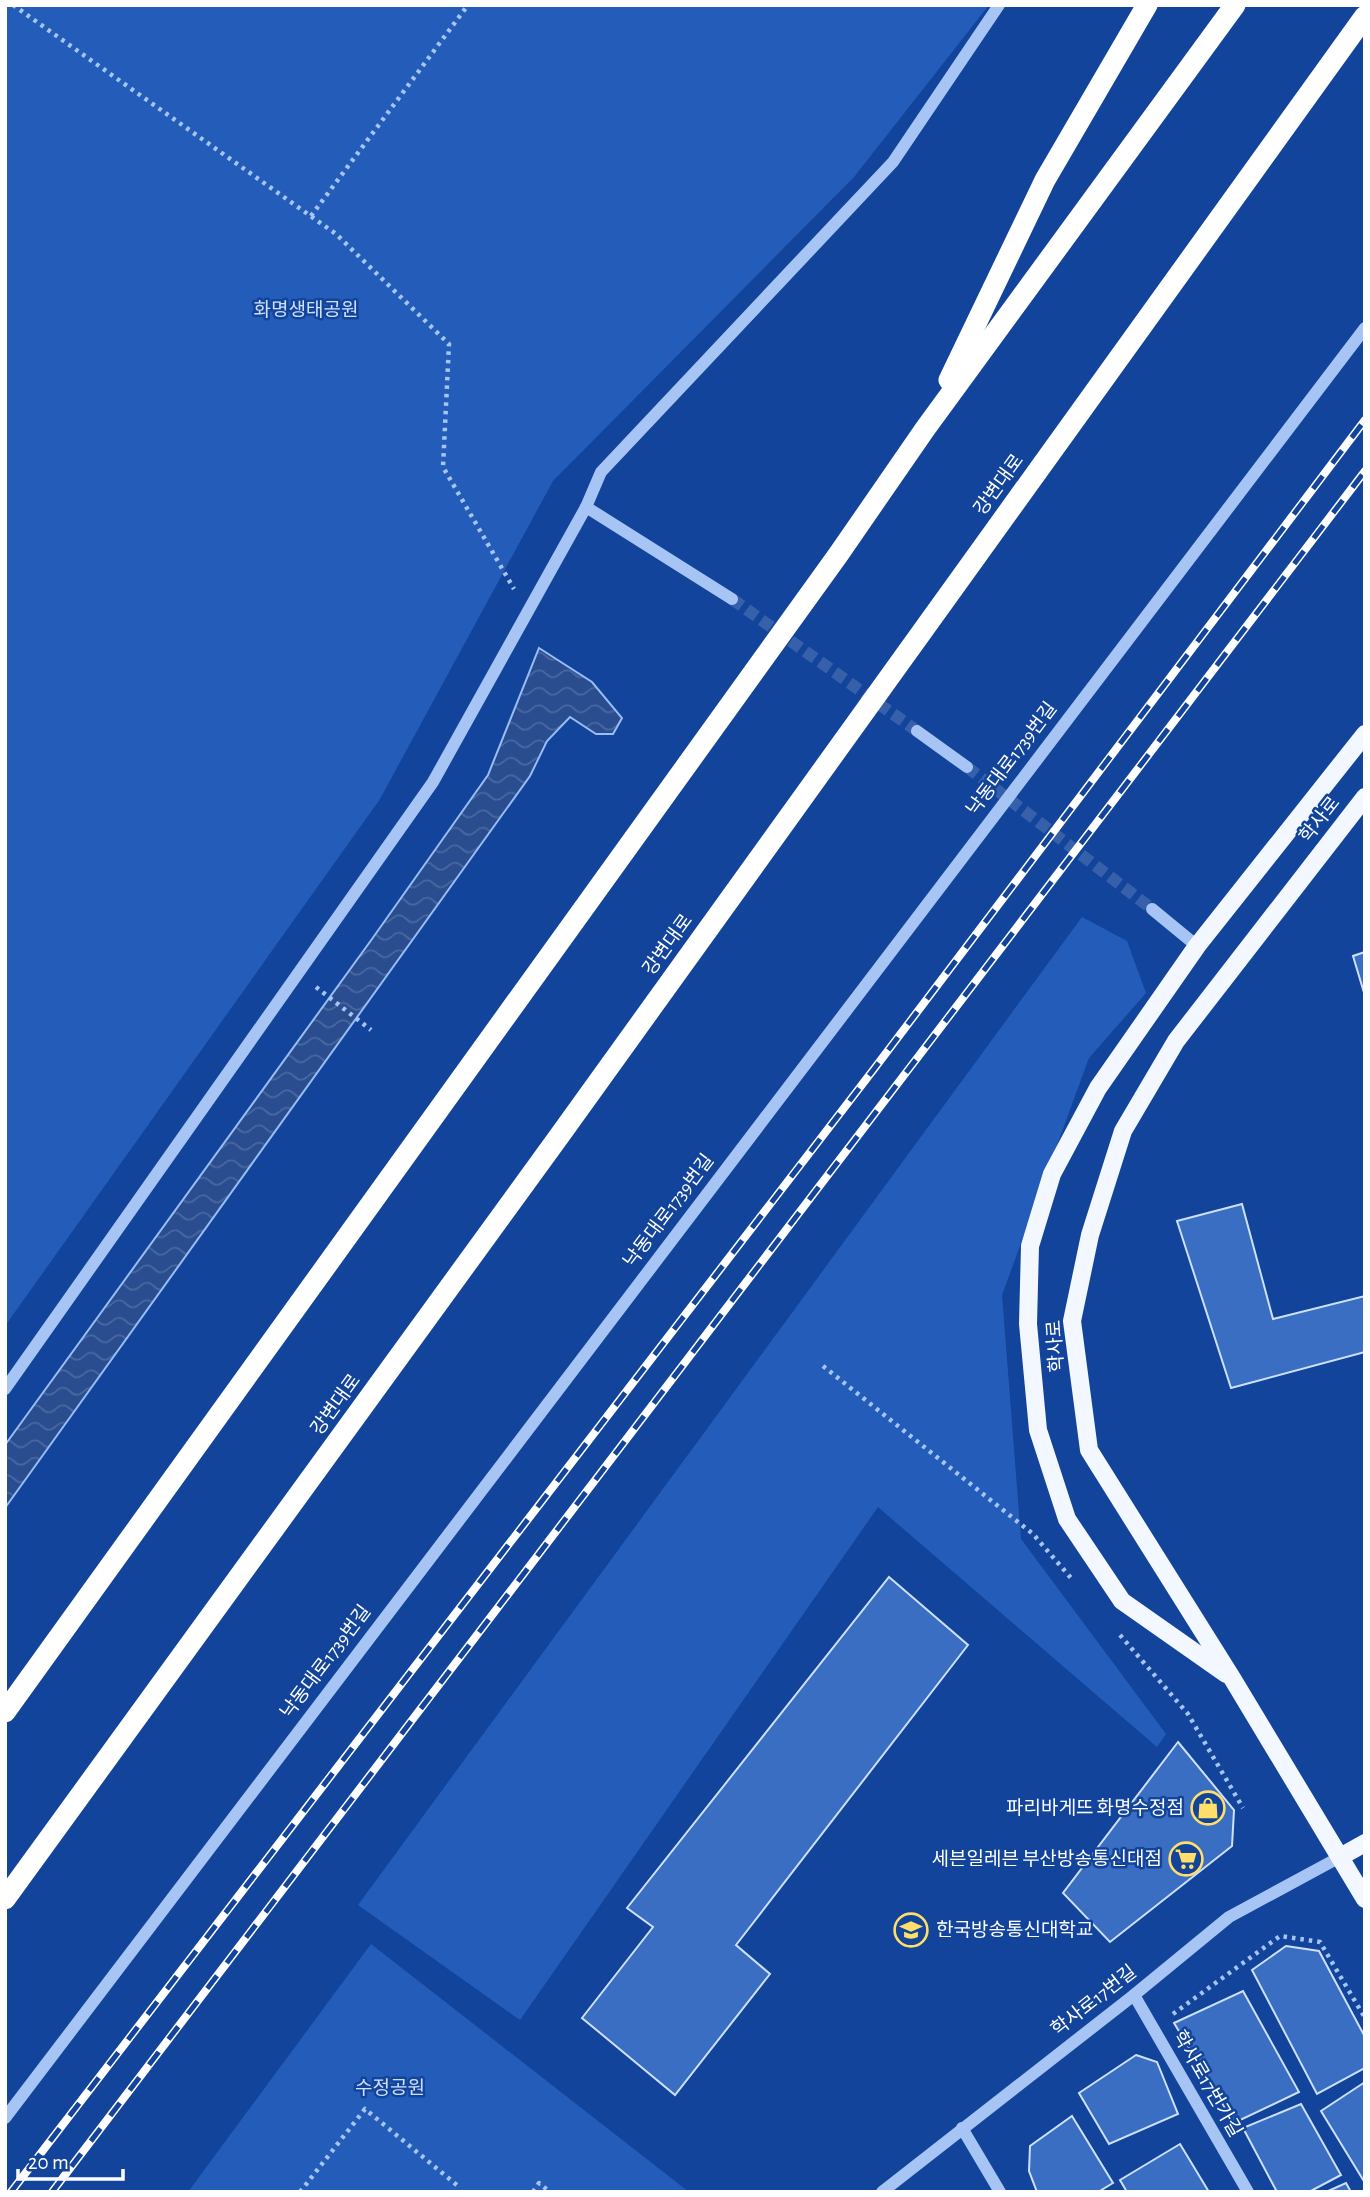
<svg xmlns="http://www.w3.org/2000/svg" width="1370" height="2197" font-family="'Alegreya Sans','Noto Sans KR',sans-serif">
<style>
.green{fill:#245db9}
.water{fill:url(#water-waves);stroke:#98bdf7;stroke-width:2}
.building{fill:#3a6ec2;stroke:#cee0fe;stroke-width:2}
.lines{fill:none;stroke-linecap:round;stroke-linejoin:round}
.minor-tunnel{stroke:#3660aa;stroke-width:12;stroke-dasharray:12 6;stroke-linecap:butt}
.path{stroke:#a6c4f4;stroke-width:4.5;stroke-dasharray:3.5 5;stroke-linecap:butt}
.minor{stroke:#a6c4f4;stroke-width:12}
.major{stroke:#f3f7ff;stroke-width:18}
.highway{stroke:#fff;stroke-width:21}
.rail-casing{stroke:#fff;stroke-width:8}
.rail{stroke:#12449b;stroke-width:5;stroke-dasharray:16;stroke-linecap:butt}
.labels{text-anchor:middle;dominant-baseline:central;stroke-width:5;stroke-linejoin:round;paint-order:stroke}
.park-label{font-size:19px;fill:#cee0fe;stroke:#12449b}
.street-label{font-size:19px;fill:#fff;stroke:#12449b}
.poi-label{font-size:19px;fill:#fff;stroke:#12449b;text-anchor:end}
</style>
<defs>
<pattern id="water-waves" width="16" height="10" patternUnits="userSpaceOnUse" patternTransform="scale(1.75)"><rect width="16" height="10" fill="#294d8f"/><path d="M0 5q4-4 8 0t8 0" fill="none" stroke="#4968a0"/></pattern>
</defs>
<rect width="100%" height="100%" fill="#12449b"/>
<g class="green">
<polygon points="5,5 989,5 854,177 553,481 380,799 5,1326"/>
<polygon points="1082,917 1127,941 1146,993 1089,1058 1002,1295 1021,1539 1166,1734 1157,1747 878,1507 520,2020 358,1905"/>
<polygon points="371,1944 689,2192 188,2192"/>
</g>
<polygon class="water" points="539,648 592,682 622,718 613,734 596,734 570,717 547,741 530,776 5,1508 5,1445 372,939 488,775"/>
<g class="building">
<polygon points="1365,952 1365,996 1353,956"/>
<polygon points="1242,1204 1273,1319 1365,1296 1365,1352 1231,1388 1177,1221"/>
<polygon points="889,1577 968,1645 736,1945 770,1974 675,2095 582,2018 653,1927 627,1908"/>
<polygon points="1178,1742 1234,1810 1232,1846 1110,1942 1063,1893"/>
<polygon points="1286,1946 1319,1951 1365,2037 1365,2068 1317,2094 1252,1970"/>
<polygon points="1243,1991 1299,2092 1234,2123 1174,2023"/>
<polygon points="1136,2055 1157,2062 1178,2114 1109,2144 1079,2093"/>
<polygon points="1365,2082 1365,2183 1321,2111"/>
<polygon points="1301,2104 1341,2175 1309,2192 1277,2192 1243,2128"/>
<polygon points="1072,2116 1113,2183 1098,2192 1037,2192 1029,2171 1030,2146"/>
<polygon points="1180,2144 1209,2192 1127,2192 1120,2180"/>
<polygon points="1346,2183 1351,2192 1326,2192"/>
</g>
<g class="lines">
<g class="minor-tunnel">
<polyline points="732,599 917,731"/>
<polyline points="967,767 1152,909"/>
</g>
<g class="path">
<polyline points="13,5 336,234 449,344 443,467 514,589"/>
<polyline points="311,216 468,5"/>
<polyline points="316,987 371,1030"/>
<polyline points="823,1366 1033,1534 1071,1578"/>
<polyline points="1120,1635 1188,1714 1243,1808"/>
<polyline points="1173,2014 1280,1936 1320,1942 1365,2018"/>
<polyline points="300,2192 365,2109 458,2186"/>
<polyline points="533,2192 539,2183 550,2192"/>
</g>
<g class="minor">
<polyline points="586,507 732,599"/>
<polyline points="917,731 967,767"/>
<polyline points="1152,909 1197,946"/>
<polyline points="5,1389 433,782 586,507 601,472 893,162 999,5"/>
<polyline points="1134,1995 1248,2192"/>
<polyline points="5,2118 1365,328"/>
<polyline points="962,2128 1000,2192"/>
<polyline points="882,2192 1134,1995 1229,1917 1340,1857"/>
</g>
<g class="major">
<polyline points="1365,797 1176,1041 1123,1131 1090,1235 1072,1321 1089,1450 1232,1678 1365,1899"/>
<polyline points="1226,1674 1122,1601 1067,1519 1038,1430 1028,1324 1030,1246 1052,1174 1098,1088 1197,946 1365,734"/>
<polyline points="1340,1857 1365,1843"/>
</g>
<g class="highway">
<polyline points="949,380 1045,180 1147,5"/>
<polyline points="5,1712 838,555 925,429 1235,5"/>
<polyline points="5,1899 560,1135 1365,16"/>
</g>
<defs>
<g id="rail">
<polyline points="11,2192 874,1069 1365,420"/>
<polyline points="52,2192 1365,471"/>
</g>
</defs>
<use href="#rail" class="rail-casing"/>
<use href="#rail" class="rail"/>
</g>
<defs>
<symbol id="shop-ring" viewBox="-11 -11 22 22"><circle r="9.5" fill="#12449b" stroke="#ffde69" stroke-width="1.5"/><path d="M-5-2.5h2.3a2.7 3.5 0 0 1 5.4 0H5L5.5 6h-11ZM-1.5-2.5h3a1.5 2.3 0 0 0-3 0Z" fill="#ffde69"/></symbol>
<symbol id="supermarket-ring" viewBox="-11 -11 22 22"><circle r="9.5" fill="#12449b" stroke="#ffde69" stroke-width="1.5"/><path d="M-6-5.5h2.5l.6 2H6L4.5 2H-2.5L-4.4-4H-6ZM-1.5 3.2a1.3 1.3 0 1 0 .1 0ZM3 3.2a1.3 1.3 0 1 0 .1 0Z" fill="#ffde69"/></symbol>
<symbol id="university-ring" viewBox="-11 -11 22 22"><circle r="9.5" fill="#12449b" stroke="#ffde69" stroke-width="1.5"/><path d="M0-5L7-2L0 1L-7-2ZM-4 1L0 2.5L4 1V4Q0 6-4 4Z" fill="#ffde69"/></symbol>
</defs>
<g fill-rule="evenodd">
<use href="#shop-ring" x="1189" y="1789" width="38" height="38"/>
<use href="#supermarket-ring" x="1167" y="1840" width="38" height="38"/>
<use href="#university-ring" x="892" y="1911" width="38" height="38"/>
</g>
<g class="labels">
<g class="park-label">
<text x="306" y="310">화명생태공원</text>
<text x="390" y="2088">수정공원</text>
</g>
<g class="street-label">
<text transform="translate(999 485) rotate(-54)">강변대로</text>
<text transform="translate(1012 759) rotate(-53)">낙동대로1739번길</text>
<text transform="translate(1320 820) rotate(-52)">학사로</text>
<text transform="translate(668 945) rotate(-54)">강변대로</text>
<text transform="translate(669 1211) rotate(-53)">낙동대로1739번길</text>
<text transform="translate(1056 1346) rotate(-94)">학사로</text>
<text transform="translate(336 1405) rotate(-54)">강변대로</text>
<text transform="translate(326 1662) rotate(-53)">낙동대로1739번길</text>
<text transform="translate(1094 2001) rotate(-38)">학사로17번길</text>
<text transform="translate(1207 2084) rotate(60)">학사로17번가길</text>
</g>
<g class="poi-label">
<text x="1184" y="1808">파리바게뜨 화명수정점</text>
<text x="1162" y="1859">세븐일레븐 부산방송통신대점</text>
<text x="936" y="1930" text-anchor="start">한국방송통신대학교</text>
</g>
</g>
<rect width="1370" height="2197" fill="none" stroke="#ffffff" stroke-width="14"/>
<path d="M18 2169v10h105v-10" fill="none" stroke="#ffffff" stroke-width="3.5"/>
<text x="28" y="2169" font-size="21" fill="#ffffff" stroke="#12449b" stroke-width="5" paint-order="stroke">20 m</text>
</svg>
